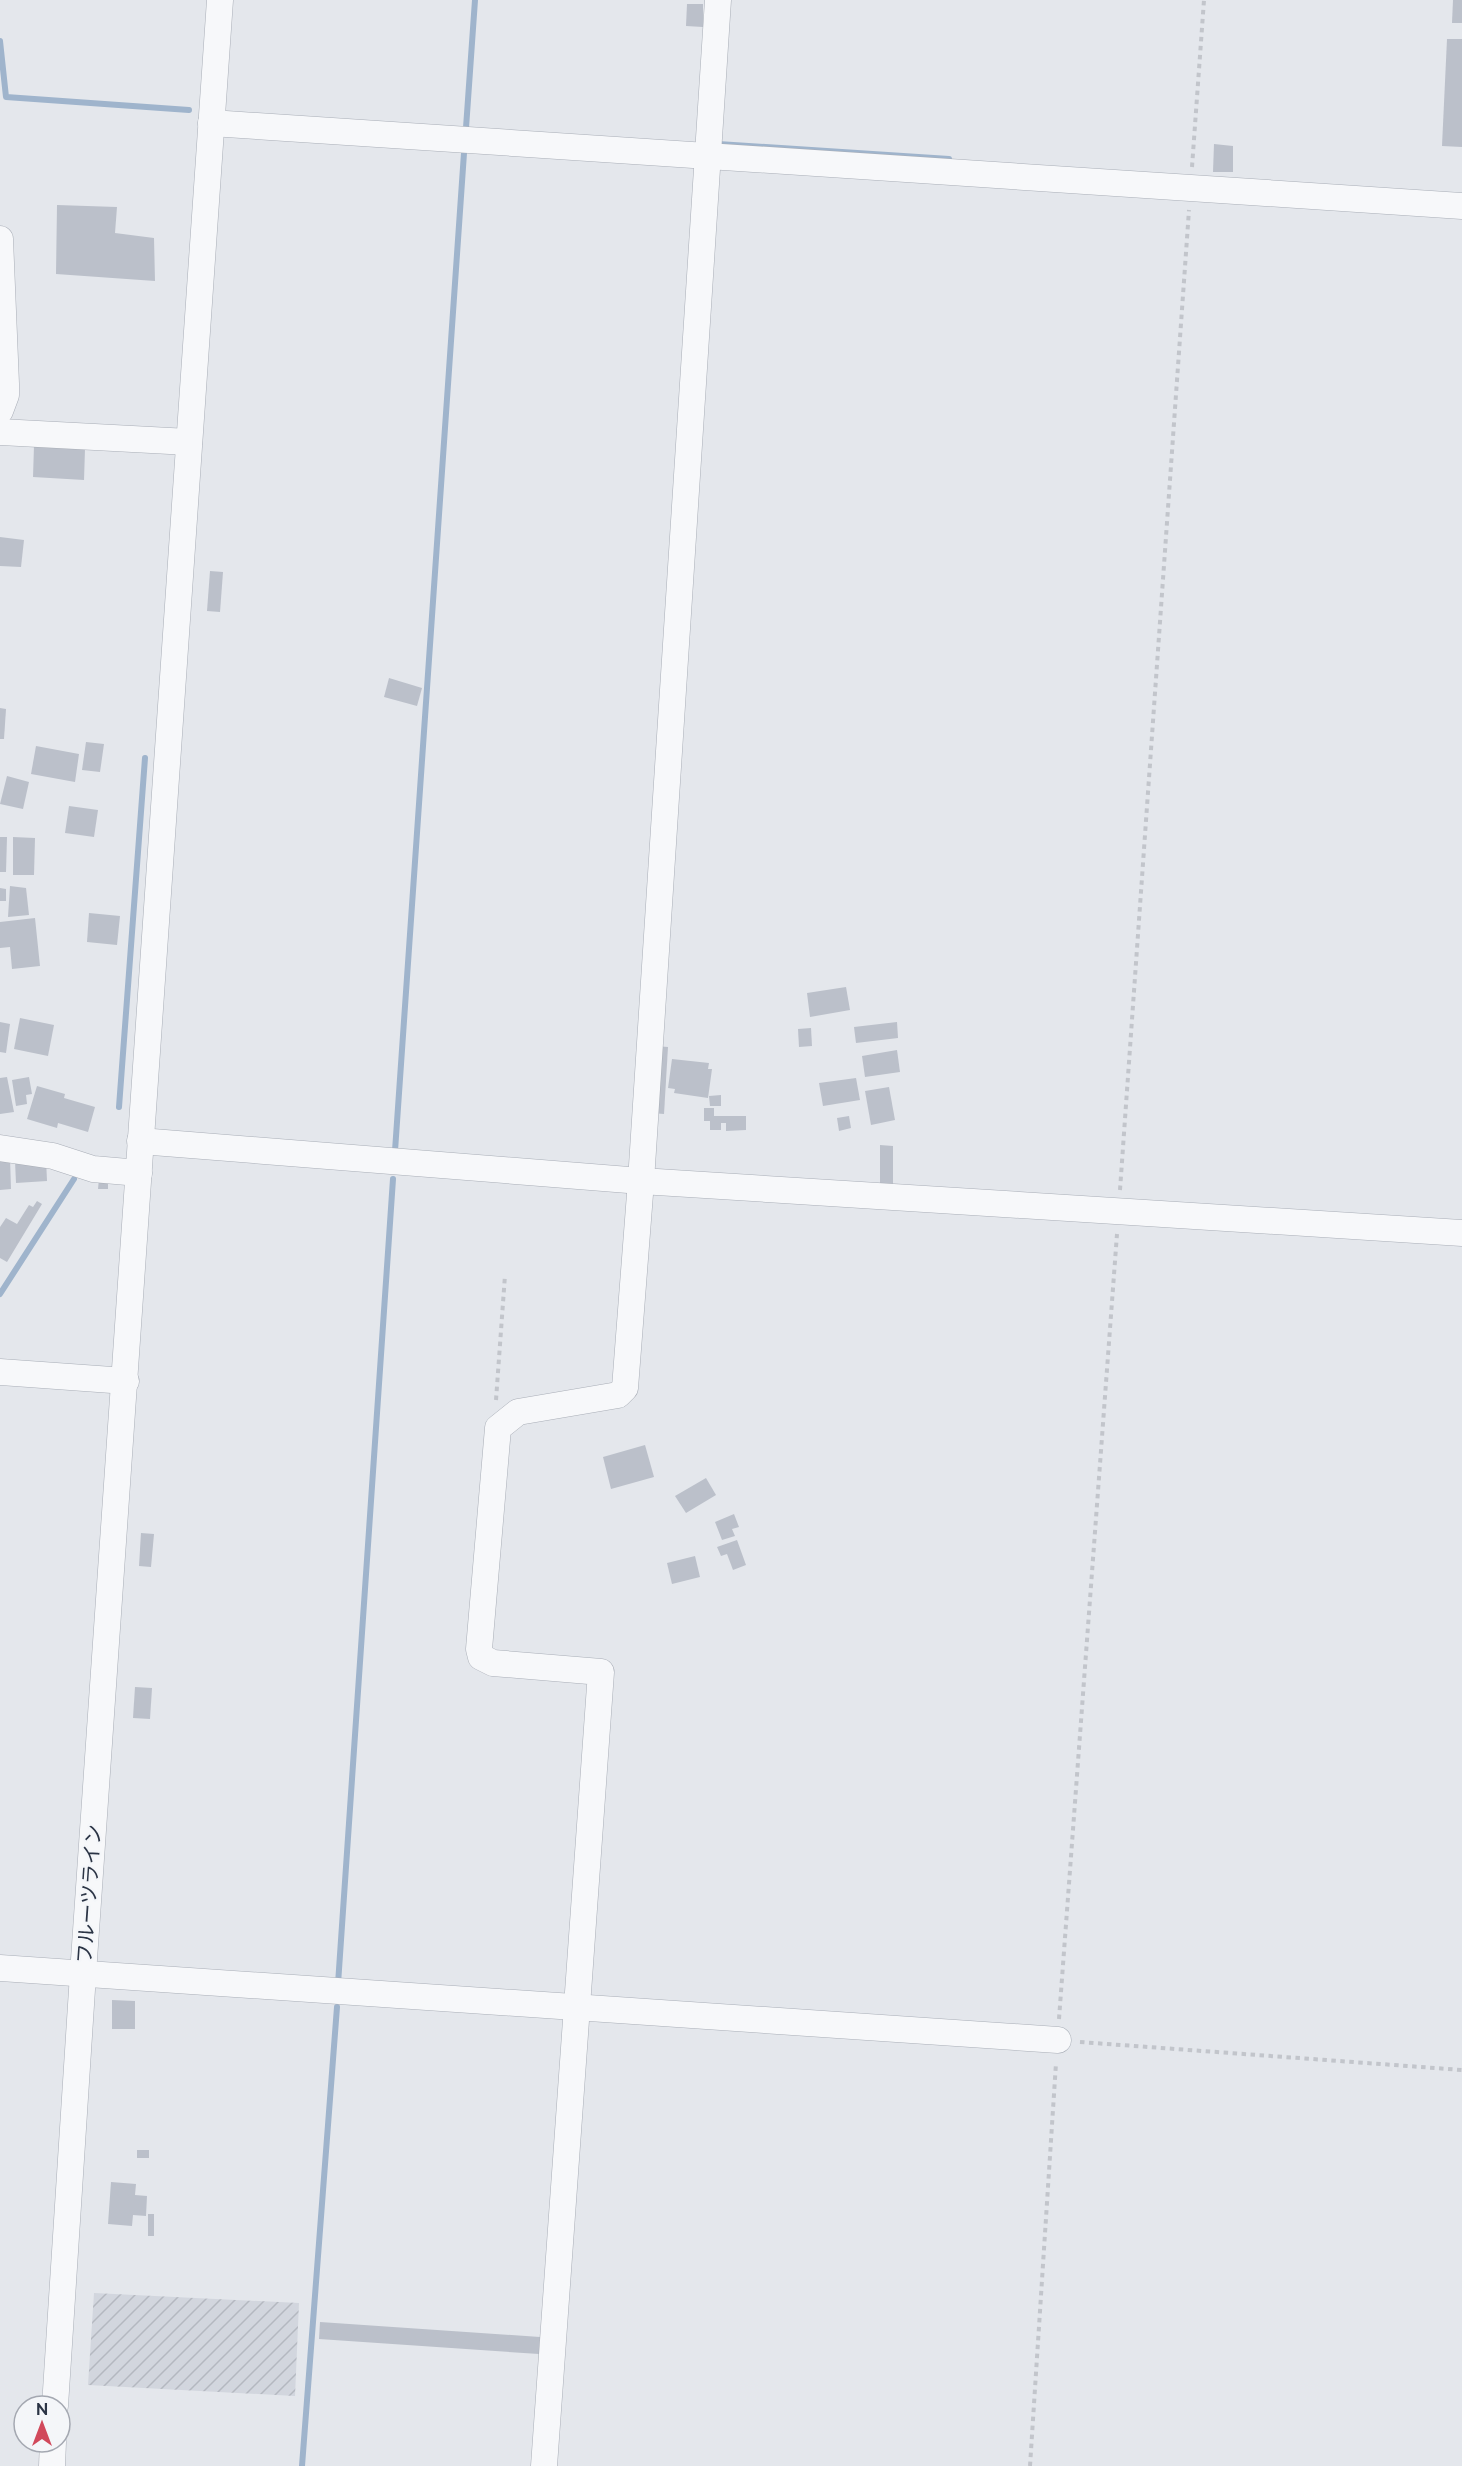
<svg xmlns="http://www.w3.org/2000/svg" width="1462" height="2466" font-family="Raleway,'Noto Sans JP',sans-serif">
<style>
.industrial{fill:url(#industrial-furrows)}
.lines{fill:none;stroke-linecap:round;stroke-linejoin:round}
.stream{stroke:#9fb4cc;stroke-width:6}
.building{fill:#bbc0ca}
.minor-casing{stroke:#a9aeb7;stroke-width:27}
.path{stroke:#c2c5cb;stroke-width:4;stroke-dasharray:4.5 4.5;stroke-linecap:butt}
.minor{stroke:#f7f8fa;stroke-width:26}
.labels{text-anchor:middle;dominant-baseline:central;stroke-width:4.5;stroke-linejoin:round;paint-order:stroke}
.street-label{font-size:20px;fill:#2b3445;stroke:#f4f6f9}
</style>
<defs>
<pattern id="industrial-furrows" width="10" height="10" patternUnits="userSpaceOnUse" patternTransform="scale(1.5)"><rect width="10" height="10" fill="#d2d6de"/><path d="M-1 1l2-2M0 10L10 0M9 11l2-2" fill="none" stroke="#b4b8c0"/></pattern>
</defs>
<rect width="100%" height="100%" fill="#e4e7ec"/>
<polygon class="industrial" points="94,2293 299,2303 295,2396 88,2385"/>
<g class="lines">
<g class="stream">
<polyline points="0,41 6,97 189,110"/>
<polyline points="466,128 475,0"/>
<polyline points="718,144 949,159"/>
<polyline points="119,1107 145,758"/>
<polyline points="395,1151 464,153"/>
<polyline points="0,1294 74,1179"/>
<polyline points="338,1984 393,1179"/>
<polyline points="302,2466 337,2007"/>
</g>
</g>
<g class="building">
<polygon points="1453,0 1462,0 1462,23 1452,23"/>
<polygon points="687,4 703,4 703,27 686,26"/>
<polygon points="1447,39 1462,39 1462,147 1442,146"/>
<polygon points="1214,144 1233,146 1233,172 1213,172"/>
<polygon points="57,205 117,207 115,233 154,238 155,281 56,274"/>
<polygon points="34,446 85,448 84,480 33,477"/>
<polygon points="0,537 24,540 21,567 0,566"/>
<polygon points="210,571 223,572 220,612 207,611"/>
<polygon points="389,678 422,688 417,706 384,697"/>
<polygon points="0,708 6,709 4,739 0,739"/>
<polygon points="86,742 104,744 100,772 82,770"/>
<polygon points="36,746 79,754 75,782 31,774"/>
<polygon points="7,776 29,782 23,809 0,804"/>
<polygon points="69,806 98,810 94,837 65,833"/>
<polygon points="0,837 7,837 6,872 0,872"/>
<polygon points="13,837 35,838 34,875 13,875"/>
<polygon points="10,886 26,888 29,915 8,917"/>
<polygon points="0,888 6,889 6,901 0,901"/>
<polygon points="89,913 120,916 117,945 87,942"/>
<polygon points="35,918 40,966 12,969 10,947 0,948 0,922"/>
<polygon points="846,987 850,1010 810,1017 807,993"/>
<polygon points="20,1018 54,1025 48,1056 14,1049"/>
<polygon points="0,1022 10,1024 6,1053 0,1052"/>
<polygon points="897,1022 898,1038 856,1043 854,1027"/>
<polygon points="811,1028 812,1046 799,1047 798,1029"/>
<polygon points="655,1046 668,1047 664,1114 651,1113"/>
<polygon points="897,1050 900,1072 865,1077 862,1056"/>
<polygon points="672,1059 709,1063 708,1069 712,1069 708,1098 674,1093 675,1089 668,1088"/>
<polygon points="7,1077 14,1112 0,1114 0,1078"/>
<polygon points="29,1077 32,1094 26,1095 27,1104 16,1106 12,1080"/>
<polygon points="856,1078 860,1100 823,1106 819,1083"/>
<polygon points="37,1086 65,1094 64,1098 95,1107 88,1132 58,1123 57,1128 27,1119"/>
<polygon points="889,1087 895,1120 871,1125 865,1091"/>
<polygon points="721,1095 721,1106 710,1106 709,1096"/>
<polygon points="704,1108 714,1108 714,1116 746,1116 746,1130 726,1131 726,1123 721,1123 721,1130 710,1130 710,1121 704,1121"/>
<polygon points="849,1116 851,1128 839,1131 837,1118"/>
<polygon points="880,1145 893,1146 893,1184 880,1184"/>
<polygon points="0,1158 10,1158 11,1189 0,1190"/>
<polygon points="46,1159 47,1181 16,1183 15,1161"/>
<polygon points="99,1179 108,1179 108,1189 98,1189"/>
<polygon points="37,1201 42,1204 7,1262 0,1258 0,1227 6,1218 17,1224 29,1205 33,1207"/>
<polygon points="645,1445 654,1477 611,1489 603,1457"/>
<polygon points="706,1478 716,1495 686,1513 675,1496"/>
<polygon points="734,1514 739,1527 732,1529 735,1536 722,1540 715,1522"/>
<polygon points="141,1533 154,1534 151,1567 139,1566"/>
<polygon points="737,1540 746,1565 733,1570 727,1554 721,1556 717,1547"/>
<polygon points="695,1556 700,1577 672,1584 667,1563"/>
<polygon points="135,1687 152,1688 150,1719 133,1718"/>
<polygon points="112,2000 135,2001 135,2029 112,2029"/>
<rect x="137" y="2150" width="12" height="8"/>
<polygon points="111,2182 136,2184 135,2195 147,2196 146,2216 133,2215 132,2226 108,2224"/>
<rect x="148" y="2214" width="6" height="22"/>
<polygon points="320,2322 540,2337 539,2354 319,2339"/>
</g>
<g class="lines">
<defs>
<g id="minor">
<polyline points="211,123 1462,206"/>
<polyline points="0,239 6,384 6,395 0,411"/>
<polyline points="0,432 189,442"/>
<polyline points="140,1141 641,1181 1462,1233"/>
<polyline points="0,1148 53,1156 93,1169 139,1173"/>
<polyline points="0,1372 126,1381"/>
<polyline points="0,1968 1058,2040"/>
<polyline points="55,2406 83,1974 220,0"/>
<polyline points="52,2466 53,2442"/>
<polyline points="544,2466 601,1672 493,1663 481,1657 479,1649 498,1428 518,1412 618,1395 625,1388 641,1181 718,0"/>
</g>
</defs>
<use href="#minor" class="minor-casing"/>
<g class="path">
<polyline points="1192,167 1204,0"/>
<polyline points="1120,1190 1189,210"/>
<polyline points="496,1400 505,1275"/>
<polyline points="1059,2019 1117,1234"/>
<polyline points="1080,2042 1462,2070"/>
<polyline points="1030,2466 1056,2063"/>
</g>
<use href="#minor" class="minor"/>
</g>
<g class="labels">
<g class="street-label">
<text transform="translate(89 1894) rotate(-86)">フルーツライン</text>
</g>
</g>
<g transform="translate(42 2424)"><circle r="28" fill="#f4f6f9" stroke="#a4a8b1" stroke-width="1.5"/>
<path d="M0-4.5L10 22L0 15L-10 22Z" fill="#d1495b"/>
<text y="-9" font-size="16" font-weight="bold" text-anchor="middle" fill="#2b3445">N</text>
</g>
</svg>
